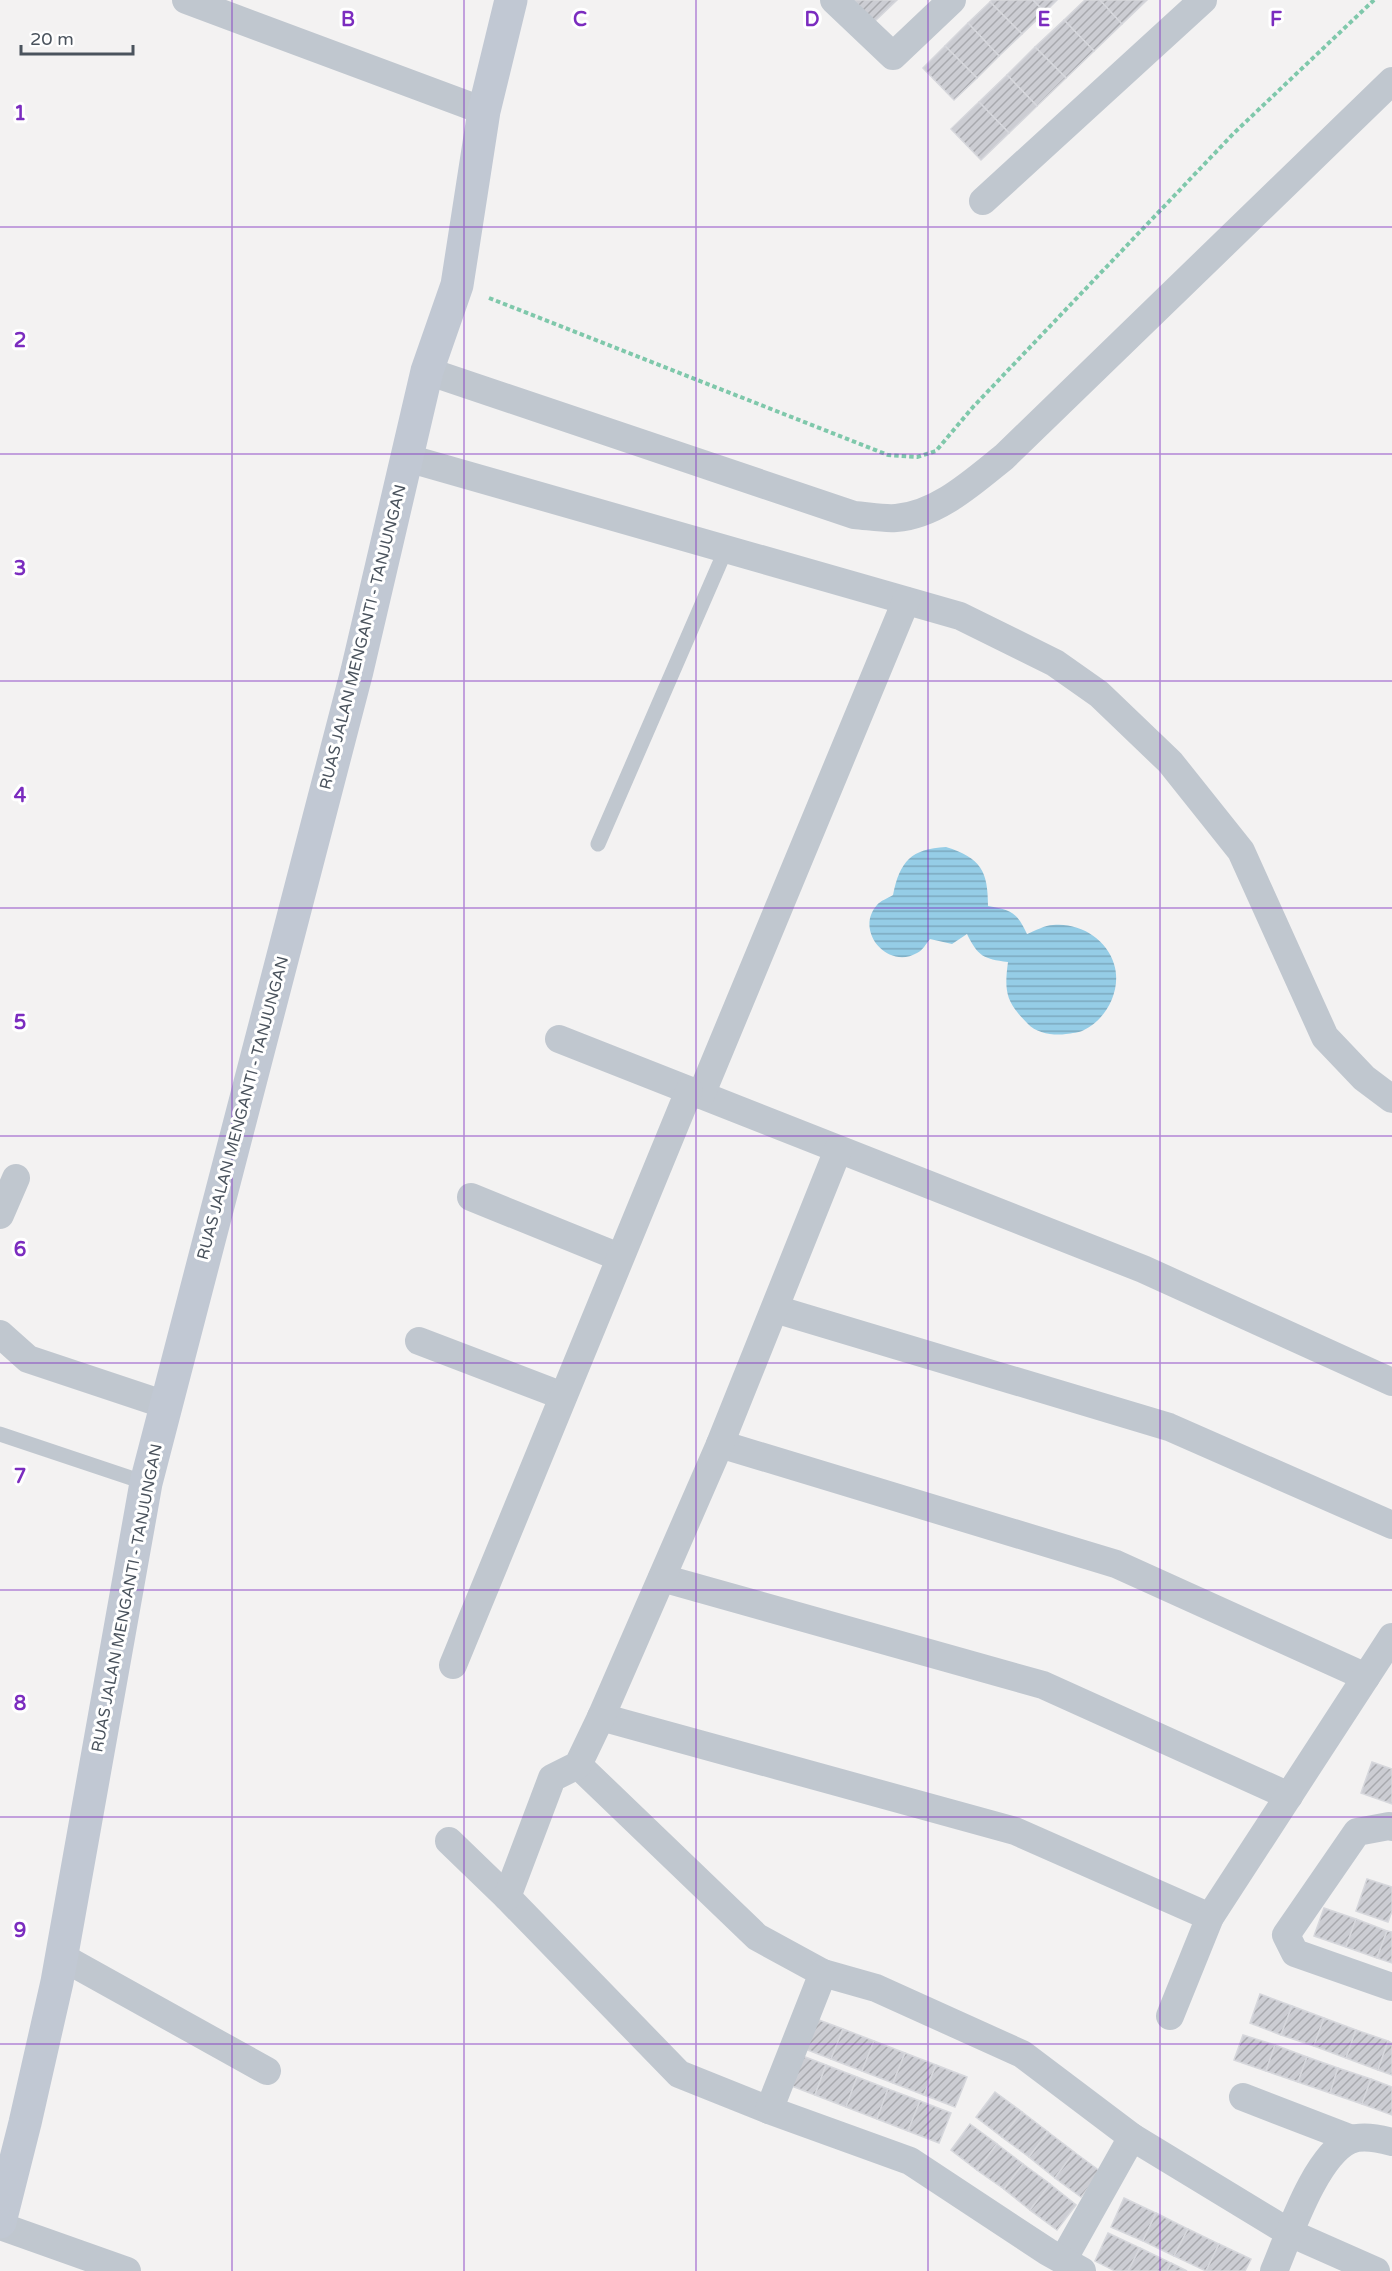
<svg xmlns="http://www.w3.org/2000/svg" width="1392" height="2271" font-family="'Varela Round',sans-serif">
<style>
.water{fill:url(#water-rules)}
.building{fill:url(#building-hatch);stroke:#d6d7dc;stroke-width:1.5}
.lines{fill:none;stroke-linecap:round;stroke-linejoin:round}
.path{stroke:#7fc8ab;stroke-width:4;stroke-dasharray:4.5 3;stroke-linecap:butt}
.lane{stroke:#c0c7cf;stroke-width:15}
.street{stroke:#c0c7cf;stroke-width:28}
.secondary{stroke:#c1c8d3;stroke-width:33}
.grid{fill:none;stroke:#7b2cbf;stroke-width:1.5;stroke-opacity:0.55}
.labels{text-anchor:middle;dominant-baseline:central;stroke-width:6;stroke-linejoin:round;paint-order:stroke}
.street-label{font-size:16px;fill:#4a535d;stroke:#fff}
.grid-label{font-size:20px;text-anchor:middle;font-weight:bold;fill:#7b2cbf;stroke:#fff;stroke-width:6;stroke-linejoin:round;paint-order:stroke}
</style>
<defs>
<pattern id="water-rules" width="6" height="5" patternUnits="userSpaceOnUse" patternTransform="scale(1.5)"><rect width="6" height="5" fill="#95cde6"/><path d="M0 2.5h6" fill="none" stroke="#7ca9be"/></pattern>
<pattern id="building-hatch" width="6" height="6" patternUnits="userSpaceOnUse" patternTransform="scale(1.5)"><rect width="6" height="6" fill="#cccdd3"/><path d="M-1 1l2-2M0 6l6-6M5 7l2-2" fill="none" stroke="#a8a9ae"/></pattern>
</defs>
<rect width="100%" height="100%" fill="#f3f2f2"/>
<path class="water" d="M946,847C981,858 988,871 988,906C1011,910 1017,912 1027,934C1035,931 1045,925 1053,925C1079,922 1107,939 1114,964C1122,989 1107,1019 1084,1030C1079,1033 1072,1033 1066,1034C1054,1036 1036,1033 1028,1024C1006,1002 1004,992 1008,962C983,959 978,956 967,934L952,944L930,939C926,944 922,951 917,953C888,970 854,931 877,905C880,901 888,898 893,895C900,861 911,849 946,847Z"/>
<g class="building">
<polygon points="854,0 897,0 874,22"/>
<polygon points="992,0 1033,0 1045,12 1022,34 990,2"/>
<polygon points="1033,0 1057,0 1045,12"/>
<polygon points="1085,0 1100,0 1122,24 1094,51 1064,20"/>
<polygon points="1100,0 1147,0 1122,24"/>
<polygon points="990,2 1022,34 999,56 968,23"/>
<polygon points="1064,20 1094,51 1066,78 1035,47"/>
<polygon points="968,23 999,56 977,78 945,46"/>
<polygon points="945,46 977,78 954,100 923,68"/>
<polygon points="1035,47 1066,78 1037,106 1007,75"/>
<polygon points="1007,75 1037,106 1009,133 979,102"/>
<polygon points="979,102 1009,133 981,160 951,129"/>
<polygon points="1372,1762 1392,1769 1392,1804 1361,1793"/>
<polygon points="1367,1879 1392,1887 1392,1911 1388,1922 1356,1911"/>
<polygon points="1324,1908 1356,1919 1346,1947 1314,1936"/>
<polygon points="1356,1919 1387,1931 1377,1958 1346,1947"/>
<polygon points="1387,1931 1392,1932 1392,1963 1377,1958"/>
<polygon points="1260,1994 1292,2006 1281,2035 1250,2023"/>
<polygon points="1292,2006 1324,2018 1314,2046 1281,2035"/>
<polygon points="811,2017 843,2029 831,2059 800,2047"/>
<polygon points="1324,2018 1356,2030 1346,2058 1314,2046"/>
<polygon points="843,2029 874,2041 862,2071 831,2059"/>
<polygon points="1356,2030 1388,2041 1378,2070 1346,2058"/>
<polygon points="1243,2035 1275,2045 1266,2071 1234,2060"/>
<polygon points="874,2041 905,2053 893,2083 862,2071"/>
<polygon points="1388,2041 1392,2043 1392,2075 1378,2070"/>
<polygon points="1275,2045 1307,2057 1298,2082 1266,2071"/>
<polygon points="795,2053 826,2065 815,2095 784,2083"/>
<polygon points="905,2053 936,2065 924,2095 893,2083"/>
<polygon points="1307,2057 1338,2068 1330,2093 1298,2082"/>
<polygon points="826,2065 857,2077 846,2107 815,2095"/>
<polygon points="936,2065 967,2077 955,2107 924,2095"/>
<polygon points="1338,2068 1371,2079 1362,2104 1330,2093"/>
<polygon points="857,2077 888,2089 877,2119 846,2107"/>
<polygon points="1371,2079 1392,2087 1392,2115 1362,2104"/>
<polygon points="888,2089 920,2101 908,2131 877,2119"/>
<polygon points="995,2092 1022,2112 1002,2137 976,2117"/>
<polygon points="920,2101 951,2113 939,2143 908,2131"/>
<polygon points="1022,2112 1048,2132 1029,2157 1002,2137"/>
<polygon points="970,2124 997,2144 977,2170 951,2150"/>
<polygon points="1048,2132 1074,2152 1055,2178 1029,2157"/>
<polygon points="997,2144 1023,2164 1004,2189 977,2170"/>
<polygon points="1074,2152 1101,2172 1081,2197 1055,2178"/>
<polygon points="1023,2164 1050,2184 1030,2210 1004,2189"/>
<polygon points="1050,2184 1076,2205 1057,2230 1030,2210"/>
<polygon points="1124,2198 1156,2213 1143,2241 1111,2227"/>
<polygon points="1156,2213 1188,2229 1174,2256 1143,2241"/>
<polygon points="1188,2229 1219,2244 1206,2271 1174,2256"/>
<polygon points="1108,2233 1140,2248 1128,2271 1115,2271 1095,2261"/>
<polygon points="1219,2244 1251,2259 1245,2271 1206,2271"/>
<polygon points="1140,2248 1171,2263 1167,2271 1128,2271"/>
<polygon points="1171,2263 1187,2271 1167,2271"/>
</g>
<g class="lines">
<polyline class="path" points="489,298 888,455 917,457 936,451 973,407 1234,133 1374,0"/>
<g class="lane">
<polyline points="598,844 726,549"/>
<polyline points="0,1434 146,1483"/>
</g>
<g class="street">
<polyline points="186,0 484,111"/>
<polyline points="834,0 893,56 952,0"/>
<polyline points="983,201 1203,0"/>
<path d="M427,371L854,515C868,516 883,519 896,518C937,515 973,482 1004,457L1392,81"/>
<polyline points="407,458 960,616 1055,663 1099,694 1170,762 1241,851 1325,1037 1364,1078 1392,1099"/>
<polyline points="559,1039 1143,1269 1392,1382"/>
<polyline points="701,1095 906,601"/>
<polyline points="471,1197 619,1257"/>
<polyline points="0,1215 16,1178"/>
<polyline points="775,1309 1169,1427 1392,1525"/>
<polyline points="0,1334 28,1359 166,1405"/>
<polyline points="419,1341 563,1396"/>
<polyline points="720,1444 1116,1564 1366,1677"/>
<polyline points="662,1578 1043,1685 1289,1796"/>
<polyline points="453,1665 689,1091"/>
<polyline points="601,1717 1015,1831 1210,1917"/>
<polyline points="578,1765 757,1937 823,1973"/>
<polyline points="1392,1827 1389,1826 1357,1832 1286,1935 1295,1953 1392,1987"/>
<polyline points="449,1841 507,1897 679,2074 769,2110"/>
<polyline points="507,1897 552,1778 578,1765 601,1717 720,1444 838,1150"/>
<polyline points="62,1957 267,2071"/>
<polyline points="1170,2016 1210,1917 1392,1637"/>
<polyline points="1243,2097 1352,2139"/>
<polyline points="0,2226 127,2271"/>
<polyline points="1063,2260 1132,2137"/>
<polyline points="1082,2271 1048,2252 910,2161 769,2110 823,1973 876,1988 1022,2054 1132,2137 1290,2233 1376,2271"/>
<path d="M1274,2271C1289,2236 1315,2156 1350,2140C1362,2135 1381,2139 1392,2142"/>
</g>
<polyline class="secondary" points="0,2222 25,2123 57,1982 146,1483 357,671 427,371 457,285 484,111 511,0"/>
</g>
<path class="grid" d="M232,0V2271M464,0V2271M696,0V2271M928,0V2271M1160,0V2271M0,227H1392M0,454H1392M0,681H1392M0,908H1392M0,1136H1392M0,1363H1392M0,1590H1392M0,1817H1392M0,2044H1392"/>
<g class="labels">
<g class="street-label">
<text transform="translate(363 637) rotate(-76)">RUAS JALAN MENGANTI - TANJUNGAN</text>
<text transform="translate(243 1108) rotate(-75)">RUAS JALAN MENGANTI - TANJUNGAN</text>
<text transform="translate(127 1598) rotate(-79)">RUAS JALAN MENGANTI - TANJUNGAN</text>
</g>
</g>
<g class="grid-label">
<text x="348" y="26">B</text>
<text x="580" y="26">C</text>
<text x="812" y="26">D</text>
<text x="1044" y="26">E</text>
<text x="1276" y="26">F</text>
<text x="20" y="120">1</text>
<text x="20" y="347">2</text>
<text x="20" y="575">3</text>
<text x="20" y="802">4</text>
<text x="20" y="1029">5</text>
<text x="20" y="1256">6</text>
<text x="20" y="1483">7</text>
<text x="20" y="1710">8</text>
<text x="20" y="1937">9</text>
</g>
<path d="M21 45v9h112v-9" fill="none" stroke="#4a535d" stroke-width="3"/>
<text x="30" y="45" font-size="18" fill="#4a535d" stroke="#ffffff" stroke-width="4.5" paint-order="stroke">20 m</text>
</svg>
